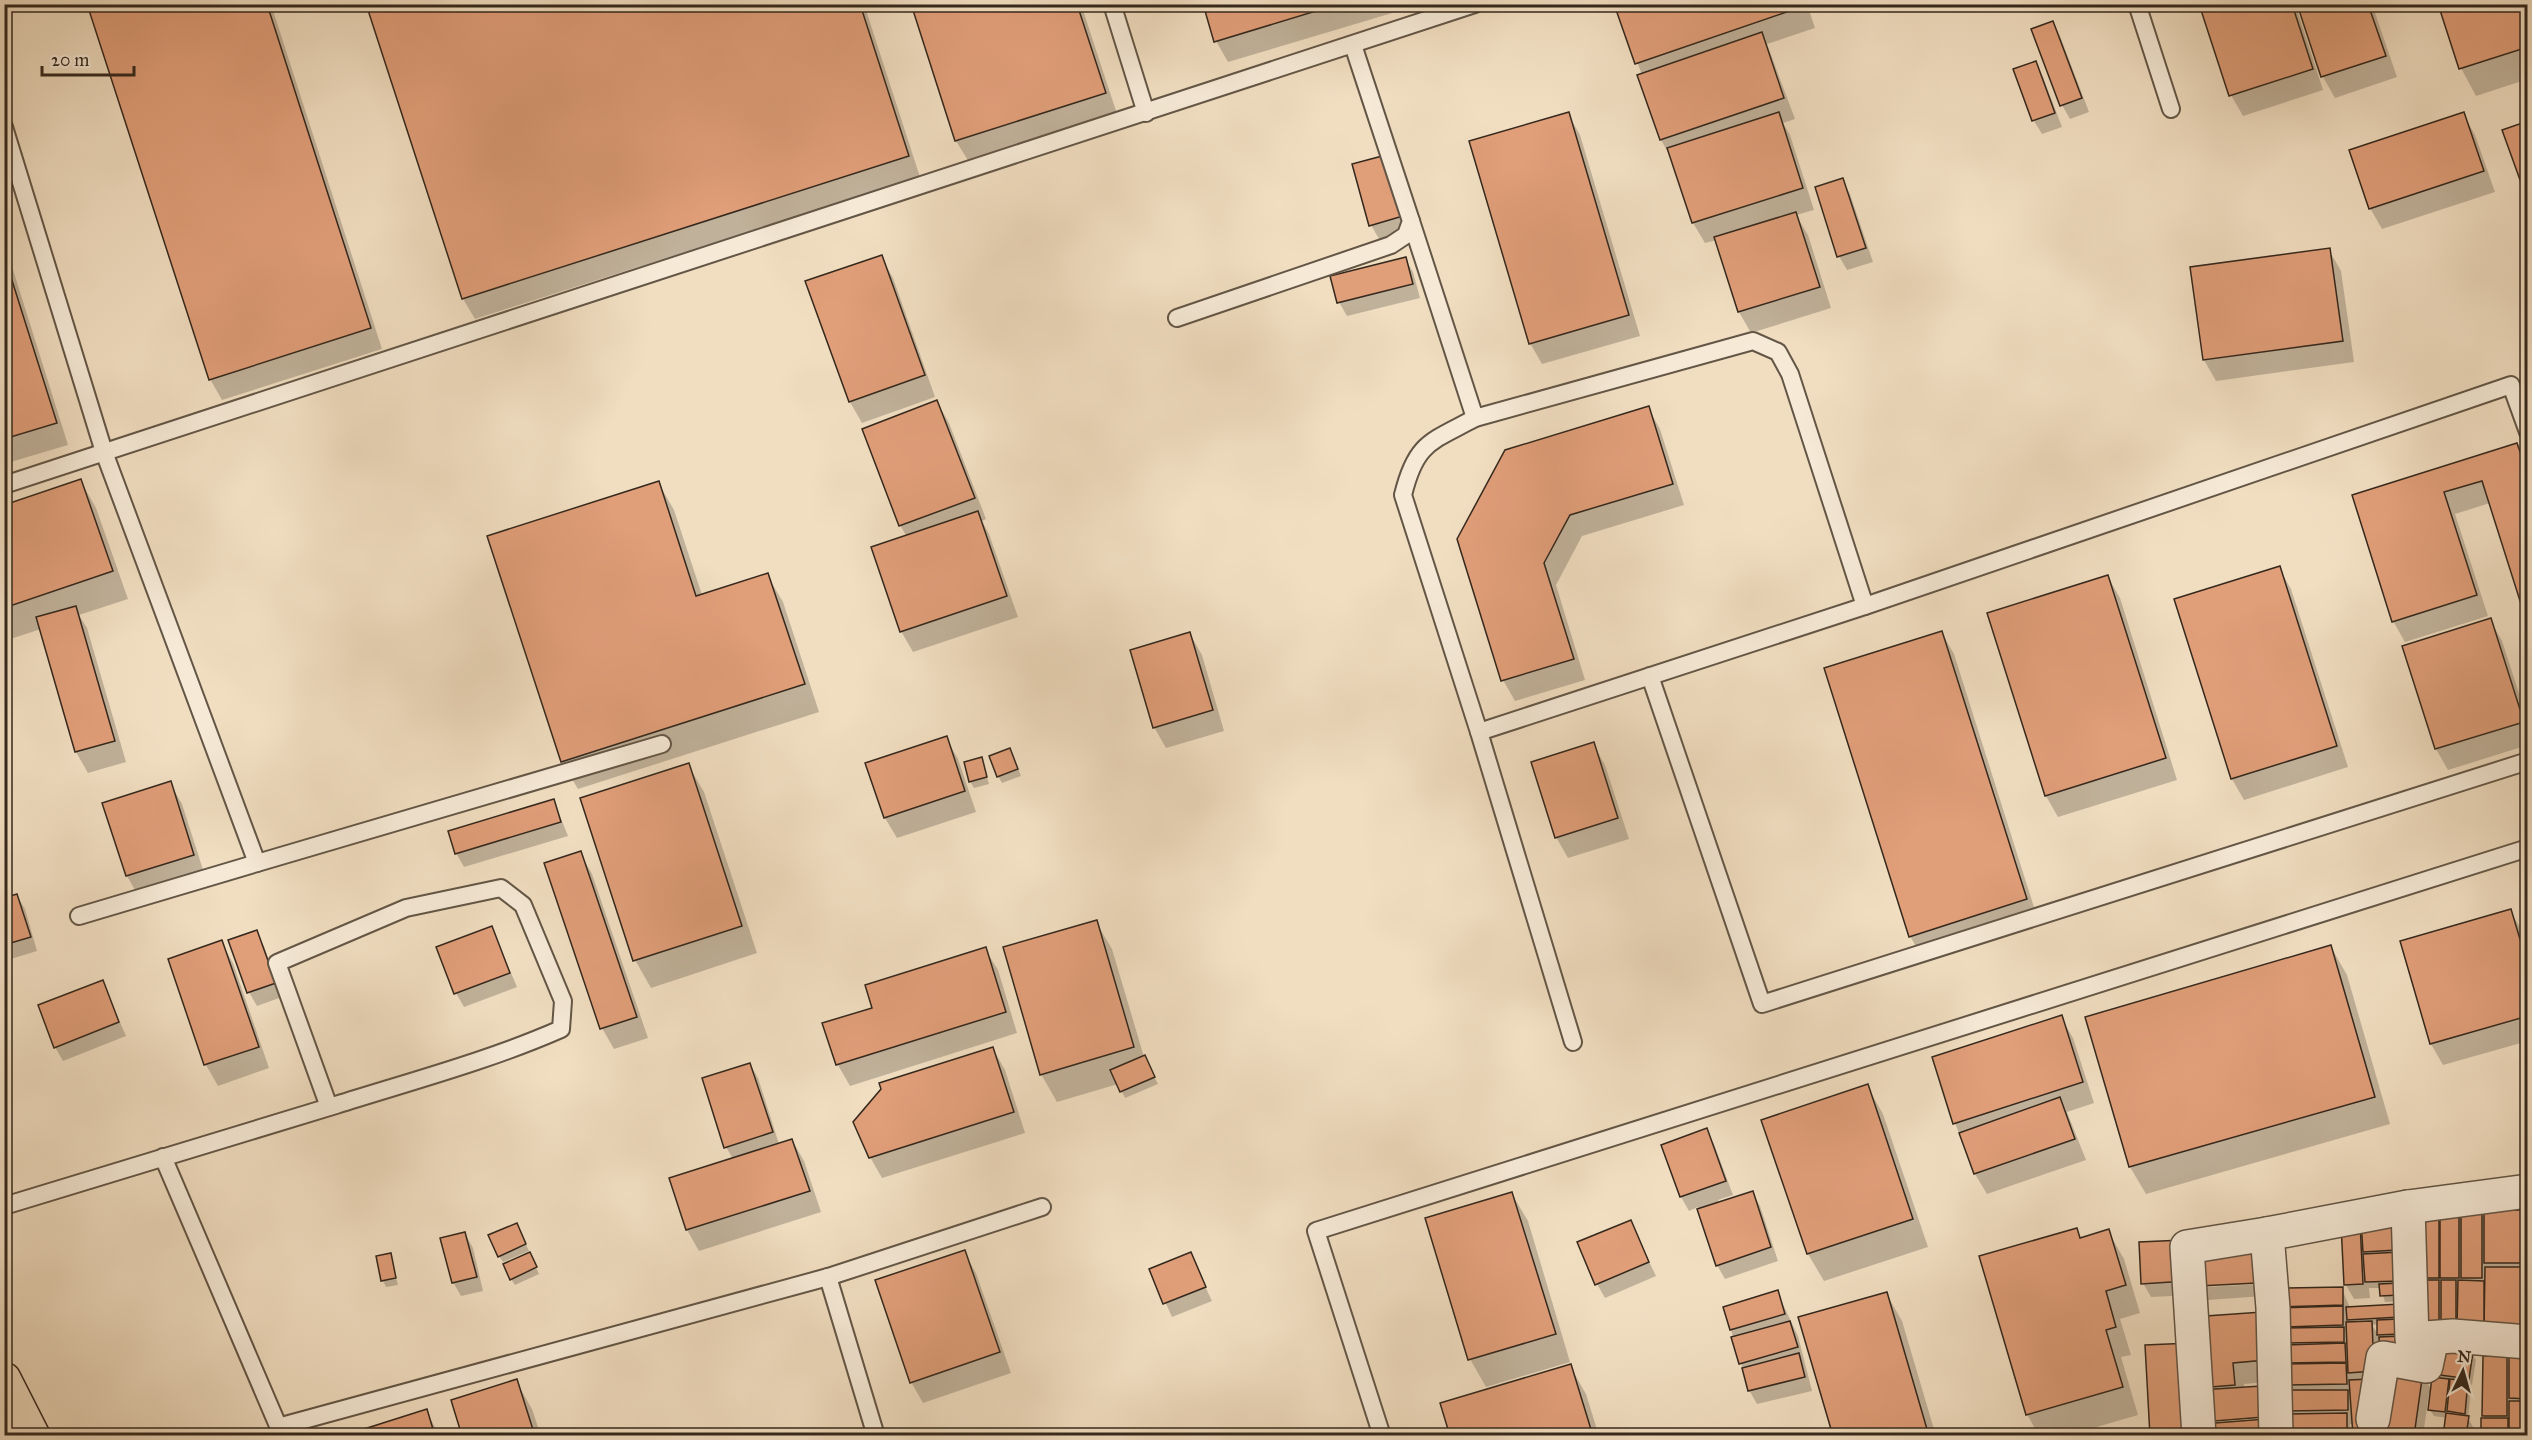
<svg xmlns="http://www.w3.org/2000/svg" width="2532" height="1440" font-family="'IM FELL Great Primer',serif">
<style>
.shadow{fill:#0003;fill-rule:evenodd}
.building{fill:#e09e79;stroke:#34281d;stroke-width:1.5}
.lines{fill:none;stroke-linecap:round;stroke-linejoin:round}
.lane-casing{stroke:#635646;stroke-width:20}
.street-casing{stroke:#635646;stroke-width:36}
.primary-casing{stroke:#34281d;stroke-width:36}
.lane{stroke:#f6ead7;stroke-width:16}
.street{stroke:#f6ead7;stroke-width:33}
.primary{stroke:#f1dec1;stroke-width:33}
</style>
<rect width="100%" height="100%" fill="#f1dec1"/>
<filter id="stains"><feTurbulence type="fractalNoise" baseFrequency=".00333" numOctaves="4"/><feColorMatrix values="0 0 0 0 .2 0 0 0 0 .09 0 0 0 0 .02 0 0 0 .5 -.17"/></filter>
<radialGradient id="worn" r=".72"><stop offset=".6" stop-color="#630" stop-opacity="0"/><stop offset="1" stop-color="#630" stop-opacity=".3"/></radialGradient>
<g class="shadow">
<polygon points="89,4 271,4 382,349 222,400 210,379"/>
<polygon points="368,4 864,4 920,177 475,319 463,299"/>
<polygon points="912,4 1081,4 1117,114 969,162 956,141"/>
<polygon points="1205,4 1397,4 1399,11 1228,62 1216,41"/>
<polygon points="1616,4 1807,4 1815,28 1767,44 1795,119 1783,123 1790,135 1814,210 1796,215 1808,235 1831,308 1751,333 1739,312 1717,240 1705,243 1693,223 1673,161 1661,140 1642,75"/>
<polygon points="2200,4 2295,4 2323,90 2243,116 2231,95"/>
<polygon points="2299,4 2372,4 2397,77 2335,98 2323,77"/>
<polygon points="2528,4 2528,79 2476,96 2461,68"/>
<polygon points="2053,22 2060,36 2089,112 2070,119 2062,105"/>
<polygon points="2035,63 2043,77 2062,127 2042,134 2034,121 2015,70"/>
<polygon points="1568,114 1580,135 1640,336 1542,364 1530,343"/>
<polygon points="2463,114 2475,135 2495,192 2382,229 2370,208"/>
<polygon points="1385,156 1410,230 1379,239 1371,225"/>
<polygon points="1842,180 1850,194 1873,262 1847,270 1839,256"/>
<polygon points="4,241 68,445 4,464"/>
<polygon points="2329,250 2341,271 2354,362 2216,381 2204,360"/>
<polygon points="881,257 893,278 935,397 862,423 850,402 807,282"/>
<polygon points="1405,259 1413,272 1420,298 1347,316 1339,302"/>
<polygon points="937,402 949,423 986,519 982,521 989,534 1018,617 913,652 901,631 907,537 900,525"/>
<polygon points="1648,408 1660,429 1684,505 1582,536 1556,585 1585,680 1515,701 1503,680 1506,451"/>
<polygon points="2517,445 2528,464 2528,621 2490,503 2455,514 2488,616 2405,642 2393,621 2354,496"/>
<polygon points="80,480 96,508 128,599 79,615 87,628 126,762 88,773 76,752 41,629 4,641 4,507"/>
<polygon points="658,482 674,510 702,595 767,575 783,602 819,712 578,789 562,762 489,537"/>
<polygon points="2279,568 2291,589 2348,767 2244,800 2232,779 2176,600"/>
<polygon points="2108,577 2120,598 2177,780 2058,817 2046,796 1989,614"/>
<polygon points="2490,620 2502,641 2528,721 2528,745 2448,770 2436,749"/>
<polygon points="1942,633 1954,654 2038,920 1922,957 1910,936"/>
<polygon points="1190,634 1202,655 1224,731 1166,748 1154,727"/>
<polygon points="946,738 958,759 976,812 897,838 885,818"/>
<polygon points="1593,744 1605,765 1629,839 1568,858 1556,837"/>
<polygon points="1013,756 1021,776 1002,783 998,776"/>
<polygon points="981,759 989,784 974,788 970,781"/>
<polygon points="688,765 704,792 757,953 651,988 635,960"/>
<polygon points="170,783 182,804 205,876 139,897 127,876 104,804"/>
<polygon points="554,801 568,836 464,867 456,853"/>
<polygon points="580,853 592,874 648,1038 614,1049 602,1028"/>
<polygon points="17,896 25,909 37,951 4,961 4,899"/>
<polygon points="2510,911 2523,932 2528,949 2528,1041 2443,1065 2431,1044"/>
<polygon points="1096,922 1112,949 1144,1057 1158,1084 1125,1098 1118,1084 1057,1102 1041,1074"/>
<polygon points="492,928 517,987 464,1007 456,993"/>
<polygon points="256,932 264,946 282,997 257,1006 249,992"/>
<polygon points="221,942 233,963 269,1068 218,1086 206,1065 170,959"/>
<polygon points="2331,947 2347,975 2390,1124 2146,1194 2130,1167 2086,1018"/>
<polygon points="985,949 998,970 1017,1033 850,1086 838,1065 824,1024 874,1009"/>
<polygon points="102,982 126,1036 63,1061 55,1047"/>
<polygon points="2061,1017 2073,1038 2094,1103 2067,1112 2086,1160 1987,1194 1975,1174 1955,1123"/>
<polygon points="993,1049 1005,1070 1025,1133 882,1178 870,1157"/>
<polygon points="750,1064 758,1078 779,1144 792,1140 804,1161 821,1212 699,1251 687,1230 671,1179 733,1159 726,1147"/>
<polygon points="1867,1086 1883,1114 1928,1247 1824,1281 1808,1254 1763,1121"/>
<polygon points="1706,1130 1714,1144 1733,1195 1718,1200 1719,1203 1752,1192 1760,1206 1778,1261 1725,1279 1717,1265 1698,1207 1689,1211 1681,1197 1663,1146"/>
<polygon points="1512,1194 1528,1221 1570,1362 1486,1387 1470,1359"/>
<polygon points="2528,1212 2528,1342 2424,1333 2420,1214 2458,1214 2463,1221 2481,1213 2486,1221"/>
<polygon points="2395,1220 2403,1301 2385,1302 2381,1288 2369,1288 2370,1298 2354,1299 2346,1285 2359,1224"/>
<polygon points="1630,1222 1656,1276 1605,1298 1597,1284"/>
<polygon points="2076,1229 2082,1239 2108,1231 2124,1259 2140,1313 2120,1319 2131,1355 2121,1357 2138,1415 2066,1436 2039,1436 2027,1414"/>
<polygon points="520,1231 529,1251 503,1262 499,1256"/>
<polygon points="465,1234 473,1248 483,1291 461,1296 453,1282"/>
<polygon points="2140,1244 2193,1295 2151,1297 2143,1283"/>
<polygon points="964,1252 976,1273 1011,1373 923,1403 911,1382"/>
<polygon points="1190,1254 1212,1301 1172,1317 1151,1270"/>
<polygon points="390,1255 398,1285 386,1287 383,1281"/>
<polygon points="533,1261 539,1274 515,1285 511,1279"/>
<polygon points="2205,1284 2205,1287 2264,1284 2264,1296 2208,1300 2200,1286"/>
<path d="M2342,1289L2350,1308L2399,1305L2422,1373L2432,1391L2434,1374L2472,1353L2476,1360L2472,1385L2469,1384L2471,1389L2468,1418L2478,1436H2445L2447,1418L2434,1416L2430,1410L2432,1393H2429L2423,1436H2377L2373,1421L2374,1436H2355L2354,1424H2350V1436H2290L2283,1290ZM2378,1324L2379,1336L2372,1325Z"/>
<polygon points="1777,1292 1798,1336 1812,1391 1757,1404 1749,1390 1731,1330"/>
<polygon points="1886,1293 1902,1321 1936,1436 1835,1436"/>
<polygon points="2262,1313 2277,1381 2244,1384 2244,1389 2208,1420 2208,1423 2270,1418 2152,1436 2190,1344"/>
<polygon points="2527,1356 2528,1436 2482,1436 2486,1420 2484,1416 2506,1358 2511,1365"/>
<polygon points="1570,1366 1586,1394 1599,1436 1452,1436"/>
<polygon points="516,1381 532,1409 541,1436 464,1436"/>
<polygon points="426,1411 440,1436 347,1436"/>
</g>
<g class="building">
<polygon points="87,4 267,4 371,328 209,380"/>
<polygon points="366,4 860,4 909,156 462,299"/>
<polygon points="911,4 1077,4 1106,93 955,141"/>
<polygon points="1203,4 1339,4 1214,42"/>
<polygon points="1614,4 1804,4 1804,6 1635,64"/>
<polygon points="2199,4 2292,4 2313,69 2229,96"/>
<polygon points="2297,4 2368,4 2386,56 2321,77"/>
<polygon points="2438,4 2528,4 2528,47 2459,69"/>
<polygon points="2053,21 2082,98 2060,106 2031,29"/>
<polygon points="1762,32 1784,98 1660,140 1637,75"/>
<polygon points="2036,61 2055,113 2032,121 2013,69"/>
<polygon points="1569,112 1629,315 1529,344 1469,141"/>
<polygon points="1779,112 1803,188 1692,223 1667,148"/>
<polygon points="2464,112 2484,171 2369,209 2349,150"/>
<polygon points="2528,121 2528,202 2502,130"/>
<polygon points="1386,155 1403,216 1369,226 1352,164"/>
<polygon points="1843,178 1866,248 1837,257 1815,187"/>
<polygon points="1796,212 1820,287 1738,312 1714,237"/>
<polygon points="2330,248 2343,341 2203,360 2190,267"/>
<polygon points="4,255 57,423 4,439"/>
<polygon points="882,255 925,375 849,402 805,281"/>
<polygon points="1406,257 1413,284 1337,303 1330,276"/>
<polygon points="937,400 975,498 899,526 862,429"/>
<polygon points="1649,406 1673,484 1570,515 1544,563 1574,659 1501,681 1457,539 1505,450"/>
<polygon points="2517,443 2528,475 2528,626 2482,481 2444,492 2477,595 2392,622 2352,495"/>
<polygon points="81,479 113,571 4,608 4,505"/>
<polygon points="659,481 696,596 768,573 805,684 561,762 487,536"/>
<polygon points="978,511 1007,596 900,632 871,547"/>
<polygon points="2280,566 2337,746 2231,779 2174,599"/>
<polygon points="2108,575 2166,758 2045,796 1987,613"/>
<polygon points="76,606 115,741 75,752 36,617"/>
<polygon points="2491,618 2524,722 2435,749 2402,646"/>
<polygon points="1942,631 2027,899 1909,937 1824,668"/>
<polygon points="1190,632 1213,710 1153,728 1130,650"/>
<polygon points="947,736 965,791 884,818 865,763"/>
<polygon points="1594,742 1618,818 1555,838 1531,762"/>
<polygon points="1010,748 1018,769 997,777 989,756"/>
<polygon points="982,757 987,777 969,782 964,762"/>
<polygon points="689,763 742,926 633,961 580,798"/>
<polygon points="171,781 194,855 126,876 102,803"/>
<polygon points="554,799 561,822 455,854 448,831"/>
<polygon points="581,851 637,1017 600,1029 544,863"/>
<polygon points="17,894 31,937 4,945 4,898"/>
<polygon points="2511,909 2528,966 2528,1016 2430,1044 2400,941"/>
<polygon points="1097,920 1134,1047 1040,1075 1003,947"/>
<polygon points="492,926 510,973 454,994 436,947"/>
<polygon points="257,930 276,983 247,993 228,940"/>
<polygon points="222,940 259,1047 204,1065 168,959"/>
<polygon points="2331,945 2375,1097 2129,1167 2085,1017"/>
<polygon points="986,947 1006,1012 836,1065 822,1023 872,1008 865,985"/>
<polygon points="103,980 119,1022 54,1048 38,1005"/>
<polygon points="2062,1015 2083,1082 1953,1124 1932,1057"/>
<polygon points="993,1047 1014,1112 869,1158 853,1122 881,1089 879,1083"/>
<polygon points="1145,1055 1155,1077 1120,1092 1110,1070"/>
<polygon points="750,1063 773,1132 724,1148 702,1078"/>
<polygon points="1868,1084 1913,1219 1807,1254 1761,1120"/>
<polygon points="2060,1097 2075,1139 1974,1174 1959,1133"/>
<polygon points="1707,1128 1726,1181 1680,1197 1661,1145"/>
<polygon points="792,1139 810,1191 686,1230 669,1178"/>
<polygon points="1753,1191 1771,1247 1716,1266 1697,1209"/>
<polygon points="1512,1192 1556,1334 1468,1360 1425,1218"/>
<rect x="2484" y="1210" width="44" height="53"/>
<rect x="2418" y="1212" width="21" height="66"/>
<rect x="2440" y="1212" width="19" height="66"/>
<rect x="2461" y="1212" width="21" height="66"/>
<polygon points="2396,1219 2397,1250 2363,1252 2361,1221"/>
<polygon points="1631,1220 1649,1262 1595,1285 1577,1242"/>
<polygon points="517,1223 526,1244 498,1257 488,1235"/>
<polygon points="2360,1223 2363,1284 2344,1285 2341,1224"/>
<polygon points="2077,1228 2080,1238 2109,1229 2126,1285 2106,1291 2116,1327 2106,1330 2123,1387 2026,1415 1979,1256"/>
<polygon points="465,1232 477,1277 452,1283 440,1238"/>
<polygon points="2183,1240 2186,1281 2141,1284 2139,1242"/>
<polygon points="2255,1244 2257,1283 2199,1286 2196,1248"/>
<polygon points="965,1250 1000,1352 910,1383 875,1280"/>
<polygon points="530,1252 537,1267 510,1280 503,1264"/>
<polygon points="1191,1252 1206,1287 1163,1304 1149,1269"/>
<polygon points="2399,1252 2400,1281 2365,1282 2363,1254"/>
<polygon points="391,1253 396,1278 381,1281 376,1256"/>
<polygon points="2485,1267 2526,1267 2525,1329 2484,1328"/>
<rect x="2419" y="1280" width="20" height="47"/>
<rect x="2441" y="1280" width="15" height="47"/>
<polygon points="2458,1280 2484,1281 2484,1328 2457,1328"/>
<polygon points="2399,1283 2400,1295 2380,1296 2379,1284"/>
<polygon points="2343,1287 2343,1305 2282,1307 2281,1288"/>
<polygon points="1778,1290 1785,1314 1730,1330 1723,1307"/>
<polygon points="1887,1292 1929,1436 1833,1436 1798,1317"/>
<polygon points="2400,1304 2400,1317 2347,1320 2346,1307"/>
<polygon points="2343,1306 2343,1325 2283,1327 2282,1308"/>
<polygon points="2262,1312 2266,1360 2233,1363 2235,1385 2198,1388 2192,1317"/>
<polygon points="2400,1319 2401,1334 2377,1335 2377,1320"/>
<polygon points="1790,1321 1798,1347 1739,1364 1731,1337"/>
<polygon points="2372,1321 2374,1371 2348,1373 2346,1322"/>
<polygon points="2344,1327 2344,1342 2284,1343 2283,1328"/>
<polygon points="2401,1336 2402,1351 2380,1353 2379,1337"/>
<polygon points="2191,1343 2196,1436 2150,1436 2145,1345"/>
<polygon points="2345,1343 2346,1362 2284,1363 2284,1345"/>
<polygon points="2436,1347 2473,1352 2469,1379 2433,1374"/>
<polygon points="1799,1353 1805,1377 1748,1391 1742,1368"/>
<polygon points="2509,1354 2528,1354 2528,1399 2509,1398"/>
<polygon points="2483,1356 2507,1356 2507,1416 2482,1416"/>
<polygon points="2346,1363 2347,1384 2286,1385 2286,1364"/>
<polygon points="1571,1364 1593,1436 1450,1436 1440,1403"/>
<polygon points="2385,1367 2423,1372 2414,1436 2376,1436"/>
<polygon points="2432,1377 2449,1379 2445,1412 2428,1410"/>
<polygon points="517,1379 535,1436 462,1436 451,1400"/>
<polygon points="2369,1379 2366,1407 2368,1436 2353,1436 2349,1380"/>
<polygon points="2450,1379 2468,1381 2465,1414 2447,1411"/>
<polygon points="2261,1386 2264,1417 2202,1422 2200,1390"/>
<polygon points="2287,1390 2348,1390 2348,1410 2287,1411"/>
<rect x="2509" y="1401" width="19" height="35"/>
<polygon points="427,1409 435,1436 342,1436"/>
<polygon points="2347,1413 2347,1431 2288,1431 2288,1414"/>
<polygon points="2446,1413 2469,1416 2466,1436 2443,1436"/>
<rect x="2481" y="1418" width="27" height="18"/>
<polygon points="2266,1419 2267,1436 2203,1436 2202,1424"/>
<rect x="2288" y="1432" width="62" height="4"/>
</g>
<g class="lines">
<defs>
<g id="lane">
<polyline points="1112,4 1146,113"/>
<polyline points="2137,4 2171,109"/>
<polyline points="4,127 104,452 257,863 662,744"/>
<polyline points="1411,221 1475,418 1753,341 1778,352 1790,374 1865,606 2511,385 2528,432"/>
<polyline points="1177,318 1391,245 1406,235 1411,221 1353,45"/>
<path d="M1475,418C1431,442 1416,442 1403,495L1479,732"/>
<polyline points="4,485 1475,4"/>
<polyline points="1650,676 1762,1004 2528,761"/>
<polyline points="79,916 257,863"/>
<polyline points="1573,1042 1479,732 1865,606"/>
<polyline points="163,1157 282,1435"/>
<path d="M4,1206C115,1172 226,1138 336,1105C412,1081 488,1061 561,1029L563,1001L523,905L501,888L406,908L277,963L329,1107"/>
<polyline points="828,1277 876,1436"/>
<polyline points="278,1427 828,1277 1042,1207"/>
<polyline points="1382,1436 1316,1231 2528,848"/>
</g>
<g id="street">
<polyline points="2408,1207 2412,1339 2453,1336 2528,1342"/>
<polyline points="2373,1419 2383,1358 2426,1366 2432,1338"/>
<polyline points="2199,1436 2187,1247 2267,1234"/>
<polyline points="2276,1436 2273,1308 2267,1234 2408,1207 2528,1191"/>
</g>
<polyline id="primary" points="4,1379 33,1436"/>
</defs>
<use href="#lane" class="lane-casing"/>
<use href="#street" class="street-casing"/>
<use href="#primary" class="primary-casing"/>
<use href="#lane" class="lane"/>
<use href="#street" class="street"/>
<use href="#primary" class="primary"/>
</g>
<rect width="2532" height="1440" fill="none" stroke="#f1dec1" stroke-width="24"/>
<rect x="6" y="6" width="2520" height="1428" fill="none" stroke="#34281d" stroke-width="3"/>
<rect x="12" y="12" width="2508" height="1416" fill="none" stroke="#34281d" stroke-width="1.5"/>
<g transform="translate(2463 1371) rotate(5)" stroke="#f6ead7" stroke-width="4.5" paint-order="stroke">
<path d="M0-4.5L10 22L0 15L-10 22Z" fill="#34281d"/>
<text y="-9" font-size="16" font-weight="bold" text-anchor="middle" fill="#34281d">N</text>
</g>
<path d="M42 66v9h92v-9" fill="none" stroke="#34281d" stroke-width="3"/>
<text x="51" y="66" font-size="18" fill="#34281d" stroke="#f6ead7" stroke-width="4.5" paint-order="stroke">20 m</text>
<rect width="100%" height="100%" filter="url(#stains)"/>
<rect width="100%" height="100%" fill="url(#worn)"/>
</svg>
